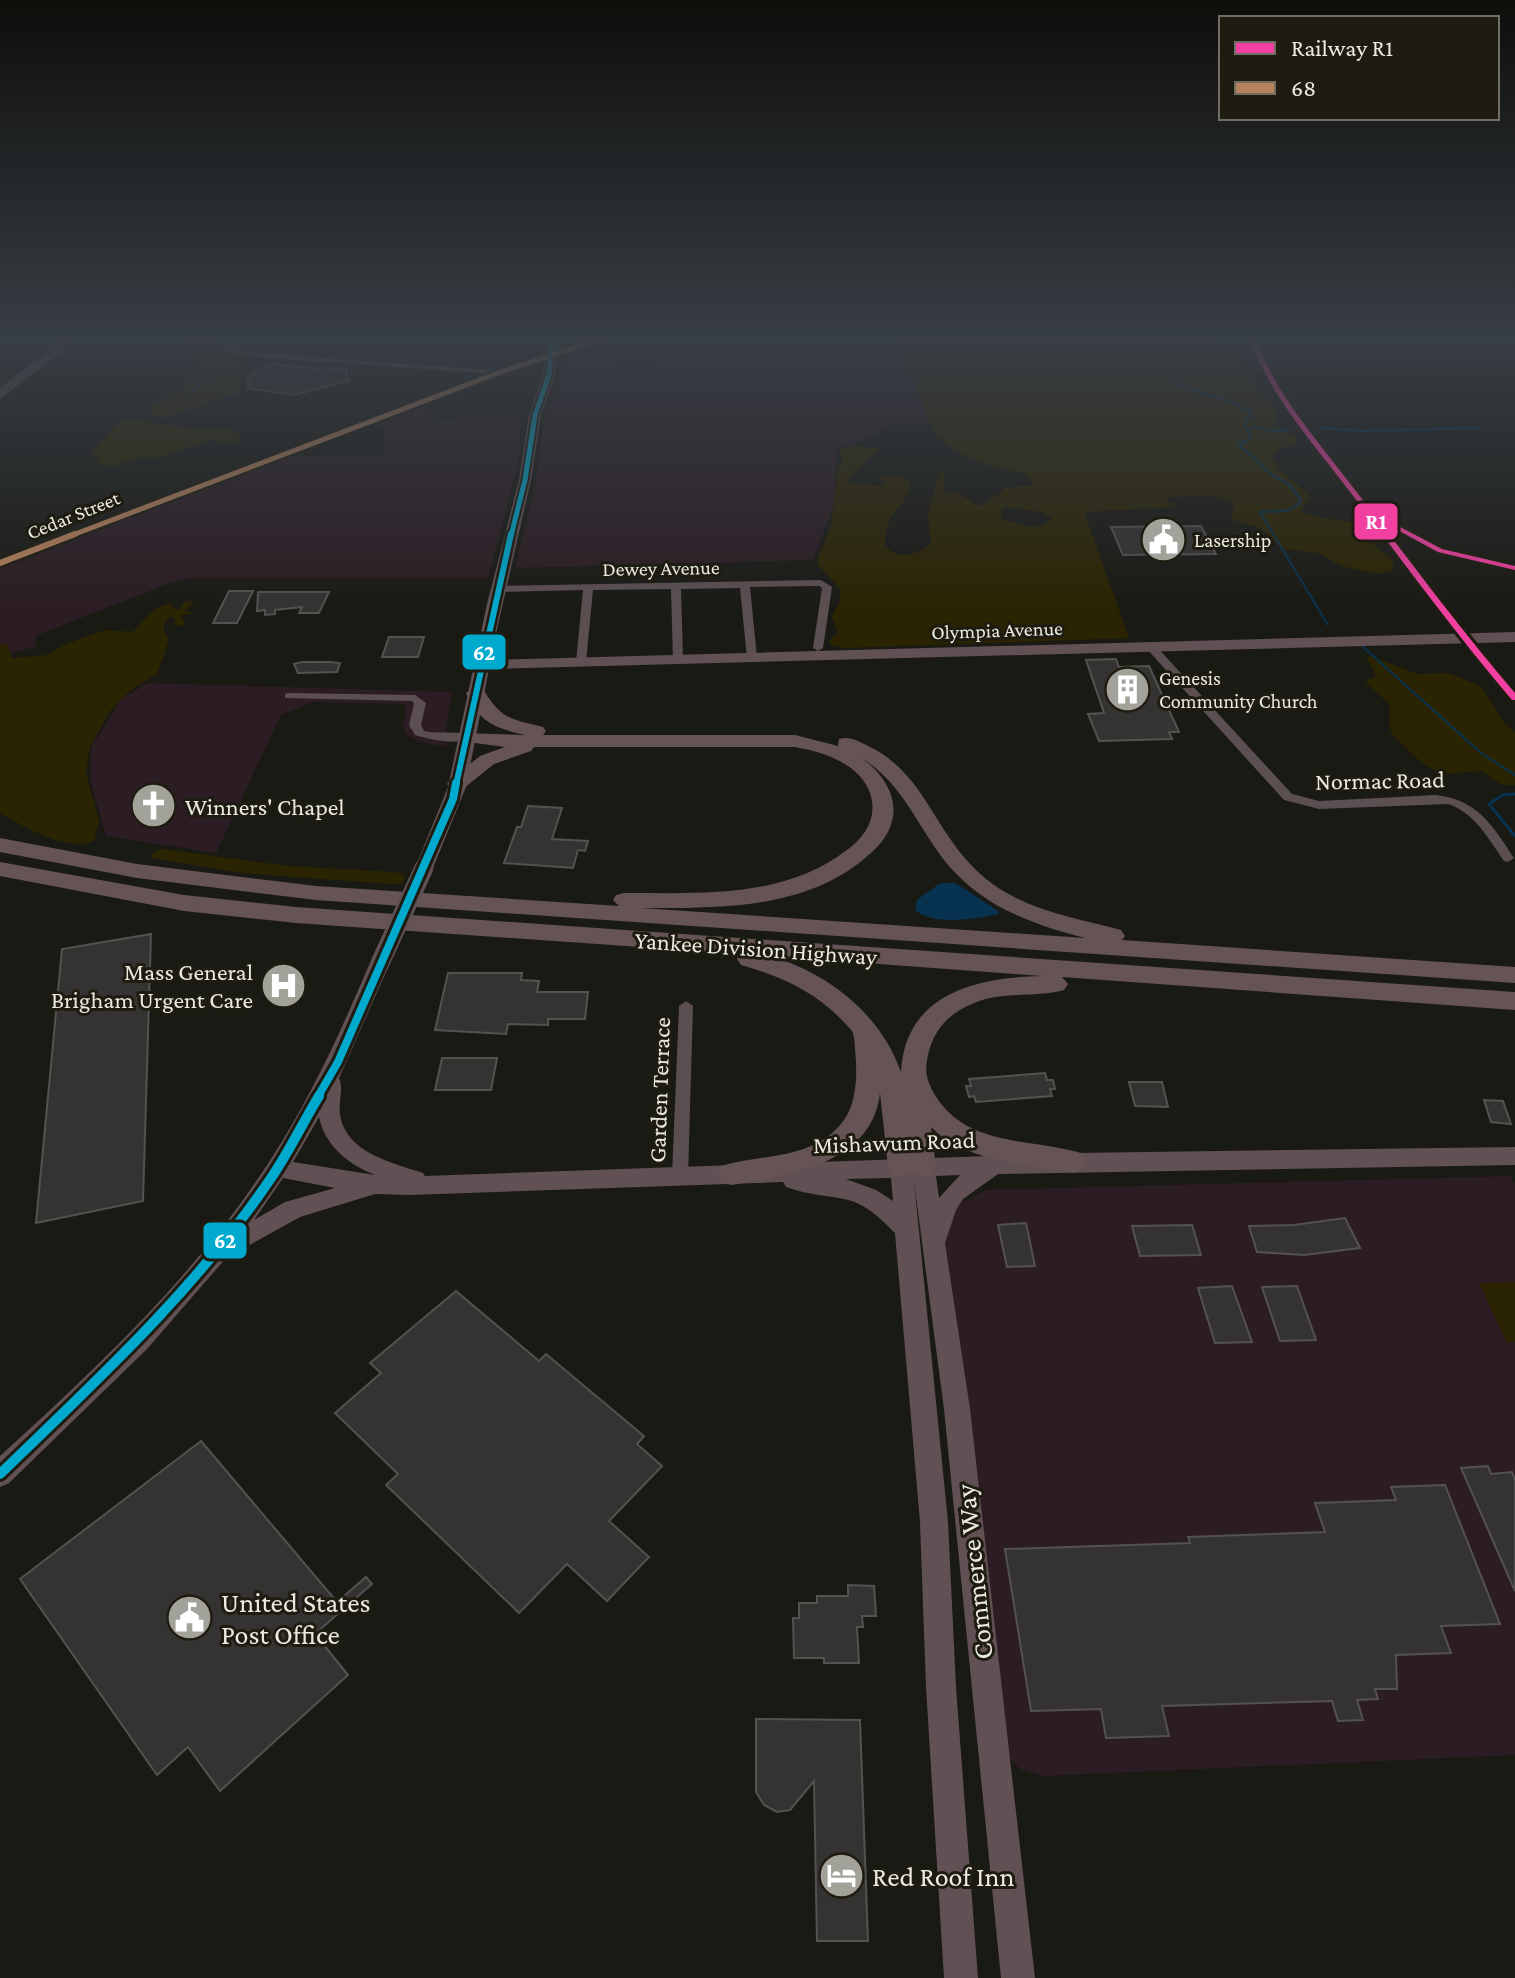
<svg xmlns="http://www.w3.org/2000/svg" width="1515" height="1978" font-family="'Crimson Pro',serif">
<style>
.commercial{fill:#2b1d23}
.green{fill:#2b2403;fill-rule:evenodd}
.water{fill:#083350}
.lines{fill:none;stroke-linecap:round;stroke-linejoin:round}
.stream-far1{stroke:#083350;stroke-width:2}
.stream{stroke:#083350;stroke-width:3}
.building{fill:#353332;stroke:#545250;stroke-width:2}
.street{fill:#5c4f52;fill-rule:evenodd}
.secondary{fill:#615054;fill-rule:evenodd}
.highway{fill:#665356;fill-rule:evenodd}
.rail{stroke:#595150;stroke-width:2;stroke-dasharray:2 5;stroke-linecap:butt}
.secondary-bridge{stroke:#615054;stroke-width:19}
.bus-1-far1-casing{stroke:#1e1c10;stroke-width:9}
.bus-1-casing{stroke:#1e1c10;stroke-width:11}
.bus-2-far3-casing{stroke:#1e1c10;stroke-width:9}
.bus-2-far2-casing{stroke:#1e1c10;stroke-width:11}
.bus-2-far1-casing{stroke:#1e1c10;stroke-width:14}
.bus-2-casing{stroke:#1e1c10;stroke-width:16}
.bus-1-far1{stroke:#b6815c;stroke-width:5}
.bus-1{stroke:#b6815c;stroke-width:6}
.bus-2-far3{stroke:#00a9ce;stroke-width:5}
.bus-2-far2{stroke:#00a9ce;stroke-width:6}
.bus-2-far1{stroke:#00a9ce;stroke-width:8}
.bus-2{stroke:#00a9ce;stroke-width:10}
.rail-1-casing{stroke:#1e1c10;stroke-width:6}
.rail-1{fill:#f240a1;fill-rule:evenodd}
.labels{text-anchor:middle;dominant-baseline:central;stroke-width:6;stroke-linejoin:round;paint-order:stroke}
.far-street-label{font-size:20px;fill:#ebeae2;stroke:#1e1c10}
.far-poi-label{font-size:20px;fill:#ebeae2;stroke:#1e1c10;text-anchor:start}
.street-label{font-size:24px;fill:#ebeae2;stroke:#1e1c10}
.poi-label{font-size:24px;fill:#ebeae2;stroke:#1e1c10;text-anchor:start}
.near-street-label{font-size:28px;fill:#ebeae2;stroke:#1e1c10}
.near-poi-label{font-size:28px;fill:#ebeae2;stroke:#1e1c10;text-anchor:start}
.line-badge{stroke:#1e1c10;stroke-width:3}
.badge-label{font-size:22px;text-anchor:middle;font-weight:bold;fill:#fff}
</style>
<rect width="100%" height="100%" fill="#1a1a14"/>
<g class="commercial">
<polygon points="729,336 848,336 861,356 881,336 901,336 937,423 889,424 878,434 836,449 834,504 813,560 515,568 536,482 545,412 571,357 576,353 643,373 684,351"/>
<polygon points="423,406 437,413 429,423 522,409 518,464 488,578 192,578 175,581 35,636 36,647 0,655 0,567 293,456 386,454 383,428 376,423"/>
<polygon points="147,683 452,692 446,726 447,747 420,742 408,736 403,727 406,704 313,702 281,715 216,853 106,836 90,779 91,748 121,700"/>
<polygon points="1510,1176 1515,1184 1515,1755 1042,1776 1020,1769 1006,1755 943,1238 944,1229 959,1204 986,1190"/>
</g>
<g class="green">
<path d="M897,336L1206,337L1220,352L1239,358L1259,389L1277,408L1274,429L1297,436L1296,443L1278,450L1272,456L1280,470L1310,496L1301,512C1320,520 1343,519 1364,525L1372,534L1373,544L1392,560L1394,570L1377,574L1341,566L1319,553L1283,549L1260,528L1231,519L1234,503L1212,496L1167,497L1165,499L1177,507L1084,512L1129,638L843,648L831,645L829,641L838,633L832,616L839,603L840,589L818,565L817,560L831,526L838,468L842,462L840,449L856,446L881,449C868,457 859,468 848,479L851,483L880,486L884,483L878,475L899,476L911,482C908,509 885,506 885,545C897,562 917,555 931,544L928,517L940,472L944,473V495L955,491L976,505H983L1006,488L1033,485L1025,473C996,469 962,459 940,439C928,427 905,356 897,336ZM1005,507L1041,512L1052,519C1037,535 1020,523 1002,519L1000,511Z"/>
<polygon points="197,337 213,342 221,355 247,358 236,373 245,376 240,381 238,397 226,396 165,418 152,416 149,411 153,405 199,375 199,362 188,355 193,348 189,340"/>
<polygon points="124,418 192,429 232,429 242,438 235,444 210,440 156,458 140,457 114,466 100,464 91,452"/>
<path d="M185,601L195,602L185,611L196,613L181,616L185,621L182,626H174L175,619L171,616C162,623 162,630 169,640L157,674L133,688L110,711L90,747L86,773L99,821L94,841C68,852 22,826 0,813V644L7,645L12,658L48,655L64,645L105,630L133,632L153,610L173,602L172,607L179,610Z"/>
<polygon points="1371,656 1417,674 1448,673 1481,686 1505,724 1515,732 1515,785 1502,785 1482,771 1441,774 1421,762 1393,735 1390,728 1390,704 1365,682 1375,677 1375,671 1366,658"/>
<polygon points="163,849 288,866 393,872 403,874 405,878 403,883 392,884 242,873 150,858 156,850"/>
<polygon points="1515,1282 1515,1342 1507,1343 1479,1283"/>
</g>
<path class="water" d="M954,882L998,911L999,914C977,919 933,926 915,910L917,900L939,884Z"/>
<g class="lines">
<g class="stream-far1">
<polyline points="228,336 232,339 230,342"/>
<path d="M1132,336L1137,340L1121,351L1146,370L1169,374L1186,389L1223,398L1252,413L1244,424L1251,438L1238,445C1248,452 1255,458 1263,467C1276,484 1287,473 1301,502L1288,511L1260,512L1328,625"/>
<polyline points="190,392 213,374 211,348"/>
<polyline points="1321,428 1362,431 1479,428"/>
<polyline points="1249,429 1254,426 1273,431 1291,430"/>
<polyline points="1363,647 1481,753 1515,775"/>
</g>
<polyline class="stream" points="1515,794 1503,795 1489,804 1515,836"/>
</g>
<g class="building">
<polygon points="269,363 325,370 346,368 348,381 294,395 248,388 248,378"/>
<polygon points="1201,526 1216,554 1123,555 1111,527"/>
<polygon points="229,591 253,591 237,623 213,623"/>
<polygon points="258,592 329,592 319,613 299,613 302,607 275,610 275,614 265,615 265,610 257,611"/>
<polygon points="389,637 424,637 418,657 382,657"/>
<polygon points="1116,659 1119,667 1149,666 1179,732 1169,732 1172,739 1099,741 1088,714 1104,713 1086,660"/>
<polygon points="302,662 330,662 340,663 337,672 298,673 294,664"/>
<polygon points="528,806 562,808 552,839 588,841 585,851 578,850 573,868 504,863 517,827 521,827"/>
<polygon points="151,934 143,1201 36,1223 62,949"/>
<polygon points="448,973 522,973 521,980 539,981 537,992 588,992 585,1019 548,1019 548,1025 508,1024 506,1034 435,1030"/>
<polygon points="442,1058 497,1058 491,1090 435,1090"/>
<polygon points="1045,1073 1047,1080 1053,1080 1055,1089 1050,1089 1052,1096 976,1102 974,1096 969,1097 966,1086 971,1086 969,1079"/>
<polygon points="1129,1082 1162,1082 1168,1107 1135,1106"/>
<polygon points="1484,1100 1503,1101 1511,1124 1491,1122"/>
<polygon points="1345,1218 1360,1248 1304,1255 1257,1252 1249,1226 1294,1225"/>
<polygon points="1026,1223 1035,1266 1007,1267 998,1225"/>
<polygon points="1192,1225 1201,1255 1140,1256 1132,1226"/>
<polygon points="1232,1286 1252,1342 1215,1343 1198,1288"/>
<polygon points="1297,1286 1316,1340 1280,1341 1262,1287"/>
<polygon points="456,1291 539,1361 546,1354 644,1436 637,1444 662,1466 609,1521 649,1557 607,1601 567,1564 519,1613 386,1485 398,1474 335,1413 381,1373 370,1363"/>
<polygon points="201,1441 337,1602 366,1577 372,1584 315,1634 348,1675 220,1791 188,1747 157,1775 20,1579"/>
<polygon points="1488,1466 1491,1474 1512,1472 1515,1480 1515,1591 1461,1468"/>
<polygon points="1445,1485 1500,1624 1441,1626 1451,1653 1396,1655 1397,1689 1375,1689 1378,1699 1357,1700 1363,1720 1338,1721 1332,1701 1162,1706 1169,1736 1106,1738 1101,1709 1031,1711 1005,1549 1190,1543 1188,1537 1325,1532 1315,1503 1396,1500 1391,1487"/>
<polygon points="848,1585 874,1586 876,1616 862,1616 863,1627 857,1627 859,1663 824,1663 824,1658 794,1658 793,1618 799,1618 799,1603 817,1603 817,1596 848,1596"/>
<polygon points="756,1719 860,1720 868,1941 817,1941 814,1781 790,1810 777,1812 764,1805 756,1792"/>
</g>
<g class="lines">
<g class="street">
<polygon points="3,336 12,336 0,344 0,338"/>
<polygon points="211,336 219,336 230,347 245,352 493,370 497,372 547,353 554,355 0,566 0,560 492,374 244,356 224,351"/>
<polygon points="821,580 832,587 823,648 818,651 813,648 822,588 819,586 750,587 757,658 752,661 747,658 740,588 681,589 683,660 678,663 673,660 671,589 593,590 586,662 581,665 576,662 583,590 497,592 492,589 497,586"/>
<path d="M1150,643L1154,644L1292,794L1319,801L1436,795C1478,800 1492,825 1514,858L1508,862L1504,861C1488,838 1475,813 1448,804L1319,809L1284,800L1146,648L1145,646Z"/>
<path d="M289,693L415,695L426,703L421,725L424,731C439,735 460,729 473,737C458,746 432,740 415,735L409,725L414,704L412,701L285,698V694Z"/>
<polygon points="686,1001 693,1006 688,1176 686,1180 680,1182 674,1180 672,1176 679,1006"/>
</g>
<g class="secondary">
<polygon points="547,336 557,336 557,349 599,336 616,336 556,357 555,375 541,415 531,480 490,660 1515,632 1515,642 489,669 466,787 433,868 424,874 418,872 415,868 448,787 487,604 519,480 529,415 543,375"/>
<polygon points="1500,336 1512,336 1515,348"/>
<path d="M380,956L390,963L339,1078C344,1088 338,1103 340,1115C346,1153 393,1163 423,1173L425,1176L1074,1153L1515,1147V1165L998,1174L963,1199L956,1210L945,1243L970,1409L1035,1978H1001L944,1409L914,1181L948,1522L956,1687L978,1978H944L926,1687L920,1522L895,1233C850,1185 839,1205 786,1187L783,1182L410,1195L375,1194L300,1217L226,1258L147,1349L9,1483L0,1487V1456C99,1366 198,1273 271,1159C311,1097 341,1031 370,963ZM319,1117C325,1146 348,1164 375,1175L293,1162ZM960,1175L939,1198L936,1176ZM283,1178L335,1188L285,1202L254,1220ZM891,1178L893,1201L876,1190L846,1179Z"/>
</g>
<g class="highway">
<polygon points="67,336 82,336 0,399 0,388"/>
<path d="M476,687L483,689C501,719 510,719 543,727L546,731L543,735H795L838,746L839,739C850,736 858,741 868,746C916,768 931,817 963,856C972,867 983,877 994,885C1033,912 1077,918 1121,930L1125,936L1122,940L1515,967V983L316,900L137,878L0,852V838L137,864L316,886L619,906L613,900L616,895L624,893C701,893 783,899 847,850C866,836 878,817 870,793C859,763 823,752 795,747H534L531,751L494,764L464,788H450L447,784L450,780L480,756L505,747L460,741L457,737L460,733L525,735C497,729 477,721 466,693ZM862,758C896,780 911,811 932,843C968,900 1022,922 1085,938L641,908C715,908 798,910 859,863C873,852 888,839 892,821C899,796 881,772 862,758Z"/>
<path d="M0,862L184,895L296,907L1515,992V1010L1062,977L1068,984L1064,990C1035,998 1003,991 974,1003C949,1013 934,1029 928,1055C924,1072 927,1081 935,1095C967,1148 1033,1138 1084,1154L1087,1162L1084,1170L1074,1173C1028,1165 966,1162 931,1127L936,1167L933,1175L923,1178L912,1172L901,1178L891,1175L888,1167L880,1093C872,1165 788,1175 731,1185L721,1182L717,1174L721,1166C757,1155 801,1159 831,1134C849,1119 854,1103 856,1080C857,1072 855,1039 853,1033C851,1028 844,1023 841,1019C812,990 780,976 741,965L737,959L740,954L296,923L184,911L0,876ZM770,956L1042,976C976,977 905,994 901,1072C880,1013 828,973 770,956Z"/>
</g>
<path class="rail" d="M1361,497C1404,541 1456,556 1515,568"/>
<polyline class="secondary-bridge" points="380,963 424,868"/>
<defs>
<polyline id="bus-1-far1" points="70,536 498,373 611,336"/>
<polyline id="bus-1" points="0,563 75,534"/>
<polyline id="bus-2-far3" points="511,536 525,480 535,415 549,375 552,336"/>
<polyline id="bus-2-far2" points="456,785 511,534"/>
<polyline id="bus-2-far1" points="317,1098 338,1062 453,799 456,783"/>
<path id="bus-2" d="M0,1474C95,1382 195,1290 269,1181C288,1154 302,1124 319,1096"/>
</defs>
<use href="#bus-1-far1" class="bus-1-far1-casing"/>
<use href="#bus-1" class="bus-1-casing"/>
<use href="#bus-2-far3" class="bus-2-far3-casing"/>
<use href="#bus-2-far2" class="bus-2-far2-casing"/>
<use href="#bus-2-far1" class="bus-2-far1-casing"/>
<use href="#bus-2" class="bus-2-casing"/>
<use href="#bus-1-far1" class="bus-1-far1"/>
<use href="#bus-1" class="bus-1"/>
<use href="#bus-2-far3" class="bus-2-far3"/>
<use href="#bus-2-far2" class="bus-2-far2"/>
<use href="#bus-2-far1" class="bus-2-far1"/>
<use href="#bus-2" class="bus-2"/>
<defs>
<g id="rail-1">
<path d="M1248,336H1254C1276,395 1317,440 1355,490C1408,558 1459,628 1515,693V700H1512C1455,633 1404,563 1351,493C1313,443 1271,397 1248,336Z"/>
<polygon points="1381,519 1385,519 1442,549 1515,566 1515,570 1438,552 1381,521"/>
</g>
</defs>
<use href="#rail-1" class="rail-1-casing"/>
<use href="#rail-1" class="rail-1"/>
</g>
<linearGradient id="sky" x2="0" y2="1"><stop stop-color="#0e0e0b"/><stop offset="0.55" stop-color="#383e45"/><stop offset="1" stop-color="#383e45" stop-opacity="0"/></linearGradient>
<rect width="1515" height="613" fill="url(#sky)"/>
<defs>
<symbol id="civic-disc" viewBox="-11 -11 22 22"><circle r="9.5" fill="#a2a19a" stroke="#1e1c10"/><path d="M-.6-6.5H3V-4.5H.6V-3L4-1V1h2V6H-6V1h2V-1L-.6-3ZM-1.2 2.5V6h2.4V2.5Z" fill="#fff"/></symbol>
<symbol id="building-disc" viewBox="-11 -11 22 22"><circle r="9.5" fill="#a2a19a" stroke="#1e1c10"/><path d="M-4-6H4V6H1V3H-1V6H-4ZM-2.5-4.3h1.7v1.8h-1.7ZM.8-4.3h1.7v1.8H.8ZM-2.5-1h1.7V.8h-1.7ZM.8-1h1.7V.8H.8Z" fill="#fff"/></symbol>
<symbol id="church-disc" viewBox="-11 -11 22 22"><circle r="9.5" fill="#a2a19a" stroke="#1e1c10"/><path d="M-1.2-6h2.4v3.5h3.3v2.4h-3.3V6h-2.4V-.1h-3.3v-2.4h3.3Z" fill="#fff"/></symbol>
<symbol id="hospital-disc" viewBox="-11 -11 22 22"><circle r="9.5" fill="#a2a19a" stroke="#1e1c10"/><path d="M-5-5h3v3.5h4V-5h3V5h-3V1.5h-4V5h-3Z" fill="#fff"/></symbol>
<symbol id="hotel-disc" viewBox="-11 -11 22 22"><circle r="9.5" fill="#a2a19a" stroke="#1e1c10"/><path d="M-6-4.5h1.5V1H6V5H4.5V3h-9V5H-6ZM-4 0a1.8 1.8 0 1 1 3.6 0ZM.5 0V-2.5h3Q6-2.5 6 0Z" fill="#fff"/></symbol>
</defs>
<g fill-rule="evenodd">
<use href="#civic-disc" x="1138" y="514" width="51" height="51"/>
<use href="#building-disc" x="1102" y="664" width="51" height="51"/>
<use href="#church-disc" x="128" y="780" width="51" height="51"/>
<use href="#hospital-disc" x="258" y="960" width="51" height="51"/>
<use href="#civic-disc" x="164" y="1592" width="51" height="51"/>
<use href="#hotel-disc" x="816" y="1850" width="51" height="51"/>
</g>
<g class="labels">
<g class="far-street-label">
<text transform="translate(73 515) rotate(-22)">Cedar Street</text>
<text transform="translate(661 568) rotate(-1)">Dewey Avenue</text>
<text transform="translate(997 630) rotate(-2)">Olympia Avenue</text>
</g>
<g class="far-poi-label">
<text x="1194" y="540">Lasership</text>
<text x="1159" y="678">Genesis<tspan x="1159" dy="23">Community Church</tspan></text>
</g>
<g class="street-label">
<text transform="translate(1380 780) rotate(-1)">Normac Road</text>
<text transform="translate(756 948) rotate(4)">Yankee Division Highway</text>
<text transform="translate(659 1090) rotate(-88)">Garden Terrace</text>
<text transform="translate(894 1142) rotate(-2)">Mishawum Road</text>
</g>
<g class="poi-label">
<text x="185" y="806">Winners' Chapel</text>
<text x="253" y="971" text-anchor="end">Mass General<tspan x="253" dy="28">Brigham Urgent Care</tspan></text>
</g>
<g class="near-street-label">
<text transform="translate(974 1572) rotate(-96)">Commerce Way</text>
</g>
<g class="near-poi-label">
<text x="221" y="1602">United States<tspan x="221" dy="32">Post Office</tspan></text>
<text x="872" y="1876">Red Roof Inn</text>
</g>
</g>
<g class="line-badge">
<rect x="1353" y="502" width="46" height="39" rx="8" fill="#f240a1"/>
<rect x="461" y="633" width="46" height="38" rx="8" fill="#00a9ce"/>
<rect x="202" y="1221" width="46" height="39" rx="8" fill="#00a9ce"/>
</g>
<g class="badge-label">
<text x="1376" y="529">R1</text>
<text x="484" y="660">62</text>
<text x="225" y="1248">62</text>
</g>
<rect x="1219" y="16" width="280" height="104" fill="#1e1c10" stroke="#706e64" stroke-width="2"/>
<rect x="1235" y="42" width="40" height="12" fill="#f240a1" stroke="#706e64" stroke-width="2"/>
<text x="1291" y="56" font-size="24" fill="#ebeae2">Railway R1</text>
<rect x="1235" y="82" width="40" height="12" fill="#b6815c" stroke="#706e64" stroke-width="2"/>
<text x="1291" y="96" font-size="24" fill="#ebeae2">68</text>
</svg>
